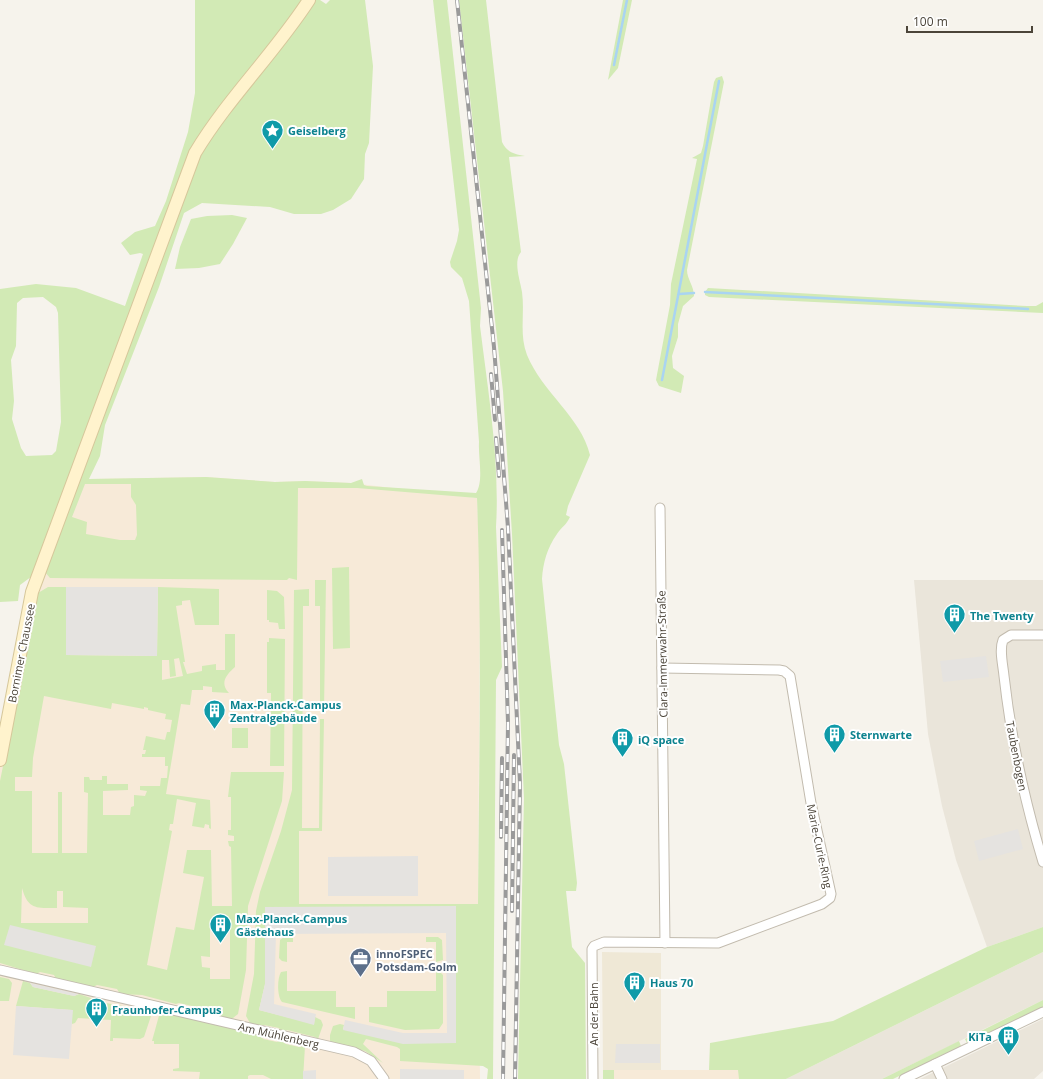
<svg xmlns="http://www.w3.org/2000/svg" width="1043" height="1079" font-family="'Open Sans',sans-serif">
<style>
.residential{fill:#eae5da}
.commercial{fill:#f7ead8}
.education{fill:#efe8d6}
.green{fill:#d2eab5;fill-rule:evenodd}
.parking{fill:#e5e3e0}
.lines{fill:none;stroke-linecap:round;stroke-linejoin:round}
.stream{stroke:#a9d4f2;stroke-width:2.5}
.street-casing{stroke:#c2bbae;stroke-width:11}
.secondary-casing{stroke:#d6c79b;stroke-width:14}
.street{stroke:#fff;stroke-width:9}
.secondary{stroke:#fff3cd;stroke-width:12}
.rail-casing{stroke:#9a9a9a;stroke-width:4}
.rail{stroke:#fff;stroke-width:2.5;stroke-dasharray:8;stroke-linecap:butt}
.labels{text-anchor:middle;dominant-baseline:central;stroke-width:4;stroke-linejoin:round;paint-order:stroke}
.culture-label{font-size:11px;font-weight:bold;fill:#0d838f;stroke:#fff;text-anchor:start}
.street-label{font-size:11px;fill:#4b4439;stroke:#fff}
.service-label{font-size:11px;font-weight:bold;fill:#4e5e75;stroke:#fff;text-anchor:start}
</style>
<rect width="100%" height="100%" fill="#f6f3ec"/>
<g class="residential">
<polygon points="914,580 1043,580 1043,927 987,947 956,860 942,806 928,734"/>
<polygon points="1043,952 1043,1000 974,1034 882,1079 786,1079"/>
<polygon points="1043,1019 1043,1071 1034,1079 920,1079"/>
</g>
<g class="commercial">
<polygon points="76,473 89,479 206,477 275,482 305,481 351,483 477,498 480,570 478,904 480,1079 0,1079 0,760 32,592"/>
<rect x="614" y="1070" width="125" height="9"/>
</g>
<polygon class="education" points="602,952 661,953 661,1070 603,1070"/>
<g class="green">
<path d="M195,0H320L326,4L330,0H365L373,66L369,143L365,154L364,179L351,199L333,210L321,214H294L270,207L202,203L184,213L159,287L105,425L100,456L89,479L206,477L275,482L305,481L351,483L362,479L364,485L367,486L476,493C484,481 478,457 479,442L469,301L462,278L451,267L450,262L457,241L459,230L433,0H447L481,308L480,326C488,391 500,462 496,527L502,667L496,680L493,1079H487L488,1069L483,1066L400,1061V1049L397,1047L366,1039L363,1044L383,1063L365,1051L330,1043V1035L333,1026L340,1024L344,1025L343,1029L455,1043L456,907H265V984L259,1010L314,1024L315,1017L321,1020L323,1025L318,1039L315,1037L287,1030L284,1032L281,1031L279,1028L264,1025L261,1026L250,1023L246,1016L254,974L256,911L260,892L281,831L292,790L294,590L309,589V606H303L302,828H319L320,719H324L322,831H299V904H478C479,768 482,633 477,498L357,488H298L297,580L289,578L287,580L50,578L45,572L35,574L20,585L18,601L0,602V289L36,284L76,288L125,306L143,254L140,253L130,255L121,243L135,232L155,226L166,201L188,132L195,93ZM43,297L56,307L58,313L61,422L56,451L52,455L26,456L21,448L12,419L14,401L11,360L16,346L17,303L23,298ZM85,484H131V497L136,505L137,535L135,540H120L86,534L87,522L72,517Z"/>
<path d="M459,0H486L502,142C507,152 513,154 525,156L509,157L521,252C513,261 520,280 522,292C525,314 519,334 527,355C542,392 581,417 590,455L568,506L566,515L570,517C565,527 562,526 557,534C547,548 543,563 542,579L559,745L564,764L577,883L576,891H566L572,947L585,963L586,1079H518L524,798L512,534L503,391Z"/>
<polygon points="623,0 632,0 618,68 608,80"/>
<path d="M722,76L724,82L687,270C687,279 694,286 694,296L683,306L678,324V337L672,356L673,368L684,376L681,393L659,386L656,380L670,305L671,284L697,159L692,158L701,153L703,146L714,82L716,78Z"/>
<polygon points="232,215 247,218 233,244 220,264 199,268 175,269 180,247 191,219 207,216"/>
<polygon points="708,288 1027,306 1036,306 1043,302 1043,313 709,297 705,295 705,292"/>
<polygon points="349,567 350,648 333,649 332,568"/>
<polygon points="315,580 326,580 324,710 320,710 320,606 315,606"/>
<path d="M48,587H66V655L157,656L158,587L219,589V625H195L190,600L182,601V605L176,606L185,662H183L187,674L202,671V666L216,664V670H225V634H235V667C227,674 219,683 229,693L212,692V687L203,686V690H192L190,705L181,704L166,794L210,800L211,829L209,828V825L205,824L204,828L192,826L196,803L177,799L173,824H170L169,830L172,831L147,965L167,970L176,927L194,930L204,877L183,873L187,850H211L212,906H232L231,847L229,846L228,841H234V836L228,835V830H231V797H228L231,772H284L282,801L248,906L246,970L238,1014L233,1018L228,1019L194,1010L192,1006L179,1003L176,1004L142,995L120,994L117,989L97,985L93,987L56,979L54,975L40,972L36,974L0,963V781L38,593ZM179,658L183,676L162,680V660H169L170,677L176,676L174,659ZM44,696L111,709L112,703L144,709V707L148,708V710L166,714L165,719L172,720L170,732H167L165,740L146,736L143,750H146L145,754H142V757H165V766H168L167,778H161L160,786H140V790L147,791L145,796L134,795V806L131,807L130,815H103V791L128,790V784H107V776H102V780H90L89,777H84V792L88,793L87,853H62V792H58V853H32V791H15V777H32L33,758ZM22,888C28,910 37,908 57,908V891H63V907L88,908V923H21ZM210,924H230V979H210V968L202,967L201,956L210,957Z"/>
<polygon points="267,590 277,591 284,597 285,629 279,629 278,623 269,622 269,620 267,620"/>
<polygon points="269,638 285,639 284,766 270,766 271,693 267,693 267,642 269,642"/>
<rect x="232" y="728" width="16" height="20"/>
<polygon points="1043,927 1043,952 786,1079 739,1079 738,1070 709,1070 710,1043 833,1021 987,947"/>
<polygon points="293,936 293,942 287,942 287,962 282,961 279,958 280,940 284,937"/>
<polygon points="426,937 438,937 442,940 443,960 436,962 436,942 426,942"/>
<path d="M287,971V991H336V1007H355V1019L282,1002C277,996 277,979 281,972Z"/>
<polygon points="436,971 440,972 443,975 443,1023 439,1029 405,1030 369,1022 369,1007 387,1007 387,991 436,991"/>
<polygon points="0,977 9,979 12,983 9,1001 0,1001"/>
<polygon points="23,981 30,983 33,987 74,996 79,994 106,1003 150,1011 151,1016 144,1037 140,1039 113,1038 113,1041 110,1041 111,1020 78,1018 75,1023 72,1024 72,1010 16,1006"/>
<polygon points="1043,1000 1043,1007 967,1043 965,1039"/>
<polygon points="160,1012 261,1035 263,1039 277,1042 280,1040 286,1044 299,1047 305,1046 303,1079 271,1079 263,1075 250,1075 248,1076 248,1079 199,1079 200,1072 173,1071 173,1069 179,1068 179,1044 154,1044 154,1041 152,1041"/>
<polygon points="959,1041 961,1046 893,1079 882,1079"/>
<rect x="603" y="1070" width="11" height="9"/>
</g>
<g class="parking">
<polygon points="66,587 158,587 157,656 66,655"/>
<polygon points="986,656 989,677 943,682 940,661"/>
<polygon points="1018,829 1023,849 979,861 974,841"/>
<polygon points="418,856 418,896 328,896 328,857"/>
<polygon points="456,906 456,1043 403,1044 343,1030 345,1020 403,1033 447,1033 446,933 276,934 274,1004 316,1014 314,1025 259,1010 265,984 265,907"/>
<polygon points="10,925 96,946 91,967 4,945"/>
<polygon points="30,983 79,994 74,996 33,987"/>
<polygon points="16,1006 73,1010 69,1059 13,1055"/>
<polygon points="616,1044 660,1044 660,1063 615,1063"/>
<polygon points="400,1069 464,1070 464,1079 400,1079"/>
<polygon points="316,1070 316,1079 303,1079 303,1071"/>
</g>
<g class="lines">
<g class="stream">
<polyline points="614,65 627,0"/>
<polyline points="705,292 1028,309"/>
<polyline points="679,294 694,293"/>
<polyline points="662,380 719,81"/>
</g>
<defs>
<g id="street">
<polyline points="660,508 665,943"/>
<path d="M1043,635H1011L1003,640C999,650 1003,665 1004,676C1011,739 1025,802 1043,862"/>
<polyline points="0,970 354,1052 371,1061 384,1079"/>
<polyline points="935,1064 942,1079"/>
<polyline points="593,1079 592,949 594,946 604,942 718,943 822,904 830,898 831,894 811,803 790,676 784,671 779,670 662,668"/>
<polyline points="904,1079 1043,1012"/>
</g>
<path id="secondary" d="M0,760L32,592L195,153C228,98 274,54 309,0"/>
</defs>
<use href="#street" class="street-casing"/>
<use href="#secondary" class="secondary-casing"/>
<use href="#street" class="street"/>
<use href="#secondary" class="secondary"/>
<defs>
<g id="rail">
<polyline points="457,0 494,347 508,528 520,784 515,1079"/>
<polyline points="491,374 495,420"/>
<polyline points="496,438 499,476"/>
<polyline points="502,530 508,723 503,1079"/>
<polyline points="501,837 502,758"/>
<polyline points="512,911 514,755"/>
</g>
</defs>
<use href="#rail" class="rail-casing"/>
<use href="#rail" class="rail"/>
</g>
<defs>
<symbol id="sight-pin" viewBox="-11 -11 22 30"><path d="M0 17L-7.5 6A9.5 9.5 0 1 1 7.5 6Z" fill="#0f9aa8" stroke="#fff"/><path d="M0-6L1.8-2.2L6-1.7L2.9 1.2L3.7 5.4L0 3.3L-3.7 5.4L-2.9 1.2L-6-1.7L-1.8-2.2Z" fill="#fff"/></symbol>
<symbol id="building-pin" viewBox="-11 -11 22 30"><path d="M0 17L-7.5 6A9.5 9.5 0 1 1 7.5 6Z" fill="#0f9aa8" stroke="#fff"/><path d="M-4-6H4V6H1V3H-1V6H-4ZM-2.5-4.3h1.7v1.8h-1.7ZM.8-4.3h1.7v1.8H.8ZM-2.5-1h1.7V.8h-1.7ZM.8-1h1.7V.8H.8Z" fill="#fff"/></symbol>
<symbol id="office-pin" viewBox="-11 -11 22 30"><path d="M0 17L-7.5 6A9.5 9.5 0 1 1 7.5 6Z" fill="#5c6f8a" stroke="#fff"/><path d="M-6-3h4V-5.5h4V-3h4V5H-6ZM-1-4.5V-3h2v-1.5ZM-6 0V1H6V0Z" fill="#fff"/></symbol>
</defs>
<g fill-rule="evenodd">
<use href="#sight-pin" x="260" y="118" width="25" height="34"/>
<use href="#building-pin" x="942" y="602" width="25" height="34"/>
<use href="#building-pin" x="202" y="698" width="25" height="34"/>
<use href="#building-pin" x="822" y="722" width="25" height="34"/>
<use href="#building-pin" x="610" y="726" width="25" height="34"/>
<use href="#building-pin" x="208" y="912" width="25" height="34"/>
<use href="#office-pin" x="348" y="946" width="25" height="34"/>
<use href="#building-pin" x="622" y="970" width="25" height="34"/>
<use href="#building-pin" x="84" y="996" width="25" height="34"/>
<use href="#building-pin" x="996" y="1024" width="25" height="34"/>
</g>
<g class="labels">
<g class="culture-label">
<text x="288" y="130">Geiselberg</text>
<text x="970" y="615">The Twenty</text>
<text x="230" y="704">Max-Planck-Campus<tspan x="230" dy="13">Zentralgebäude</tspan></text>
<text x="850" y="734">Sternwarte</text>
<text x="638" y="739">iQ space</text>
<text x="236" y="918">Max-Planck-Campus<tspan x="236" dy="13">Gästehaus</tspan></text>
<text x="650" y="982">Haus 70</text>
<text x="112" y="1009">Fraunhofer-Campus</text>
<text x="992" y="1036" text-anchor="end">KiTa</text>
</g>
<g class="street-label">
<text transform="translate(21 653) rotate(-79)">Bornimer Chaussee</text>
<text transform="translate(662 654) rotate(-91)">Clara-Immerwahr-Straße</text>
<text transform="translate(1017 756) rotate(79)">Taubenbogen</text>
<text transform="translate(820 846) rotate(78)">Marie-Curie-Ring</text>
<text transform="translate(593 1014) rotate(-90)">An der Bahn</text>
<text transform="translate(279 1035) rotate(13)">Am Mühlenberg</text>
</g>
<g class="service-label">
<text x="376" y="953">innoFSPEC<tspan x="376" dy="13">Potsdam-Golm</tspan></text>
</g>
</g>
<path d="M907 26v6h125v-6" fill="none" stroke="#4b4439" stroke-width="2"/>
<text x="913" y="26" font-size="12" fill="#4b4439" stroke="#ffffff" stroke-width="3" paint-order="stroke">100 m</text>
</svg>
